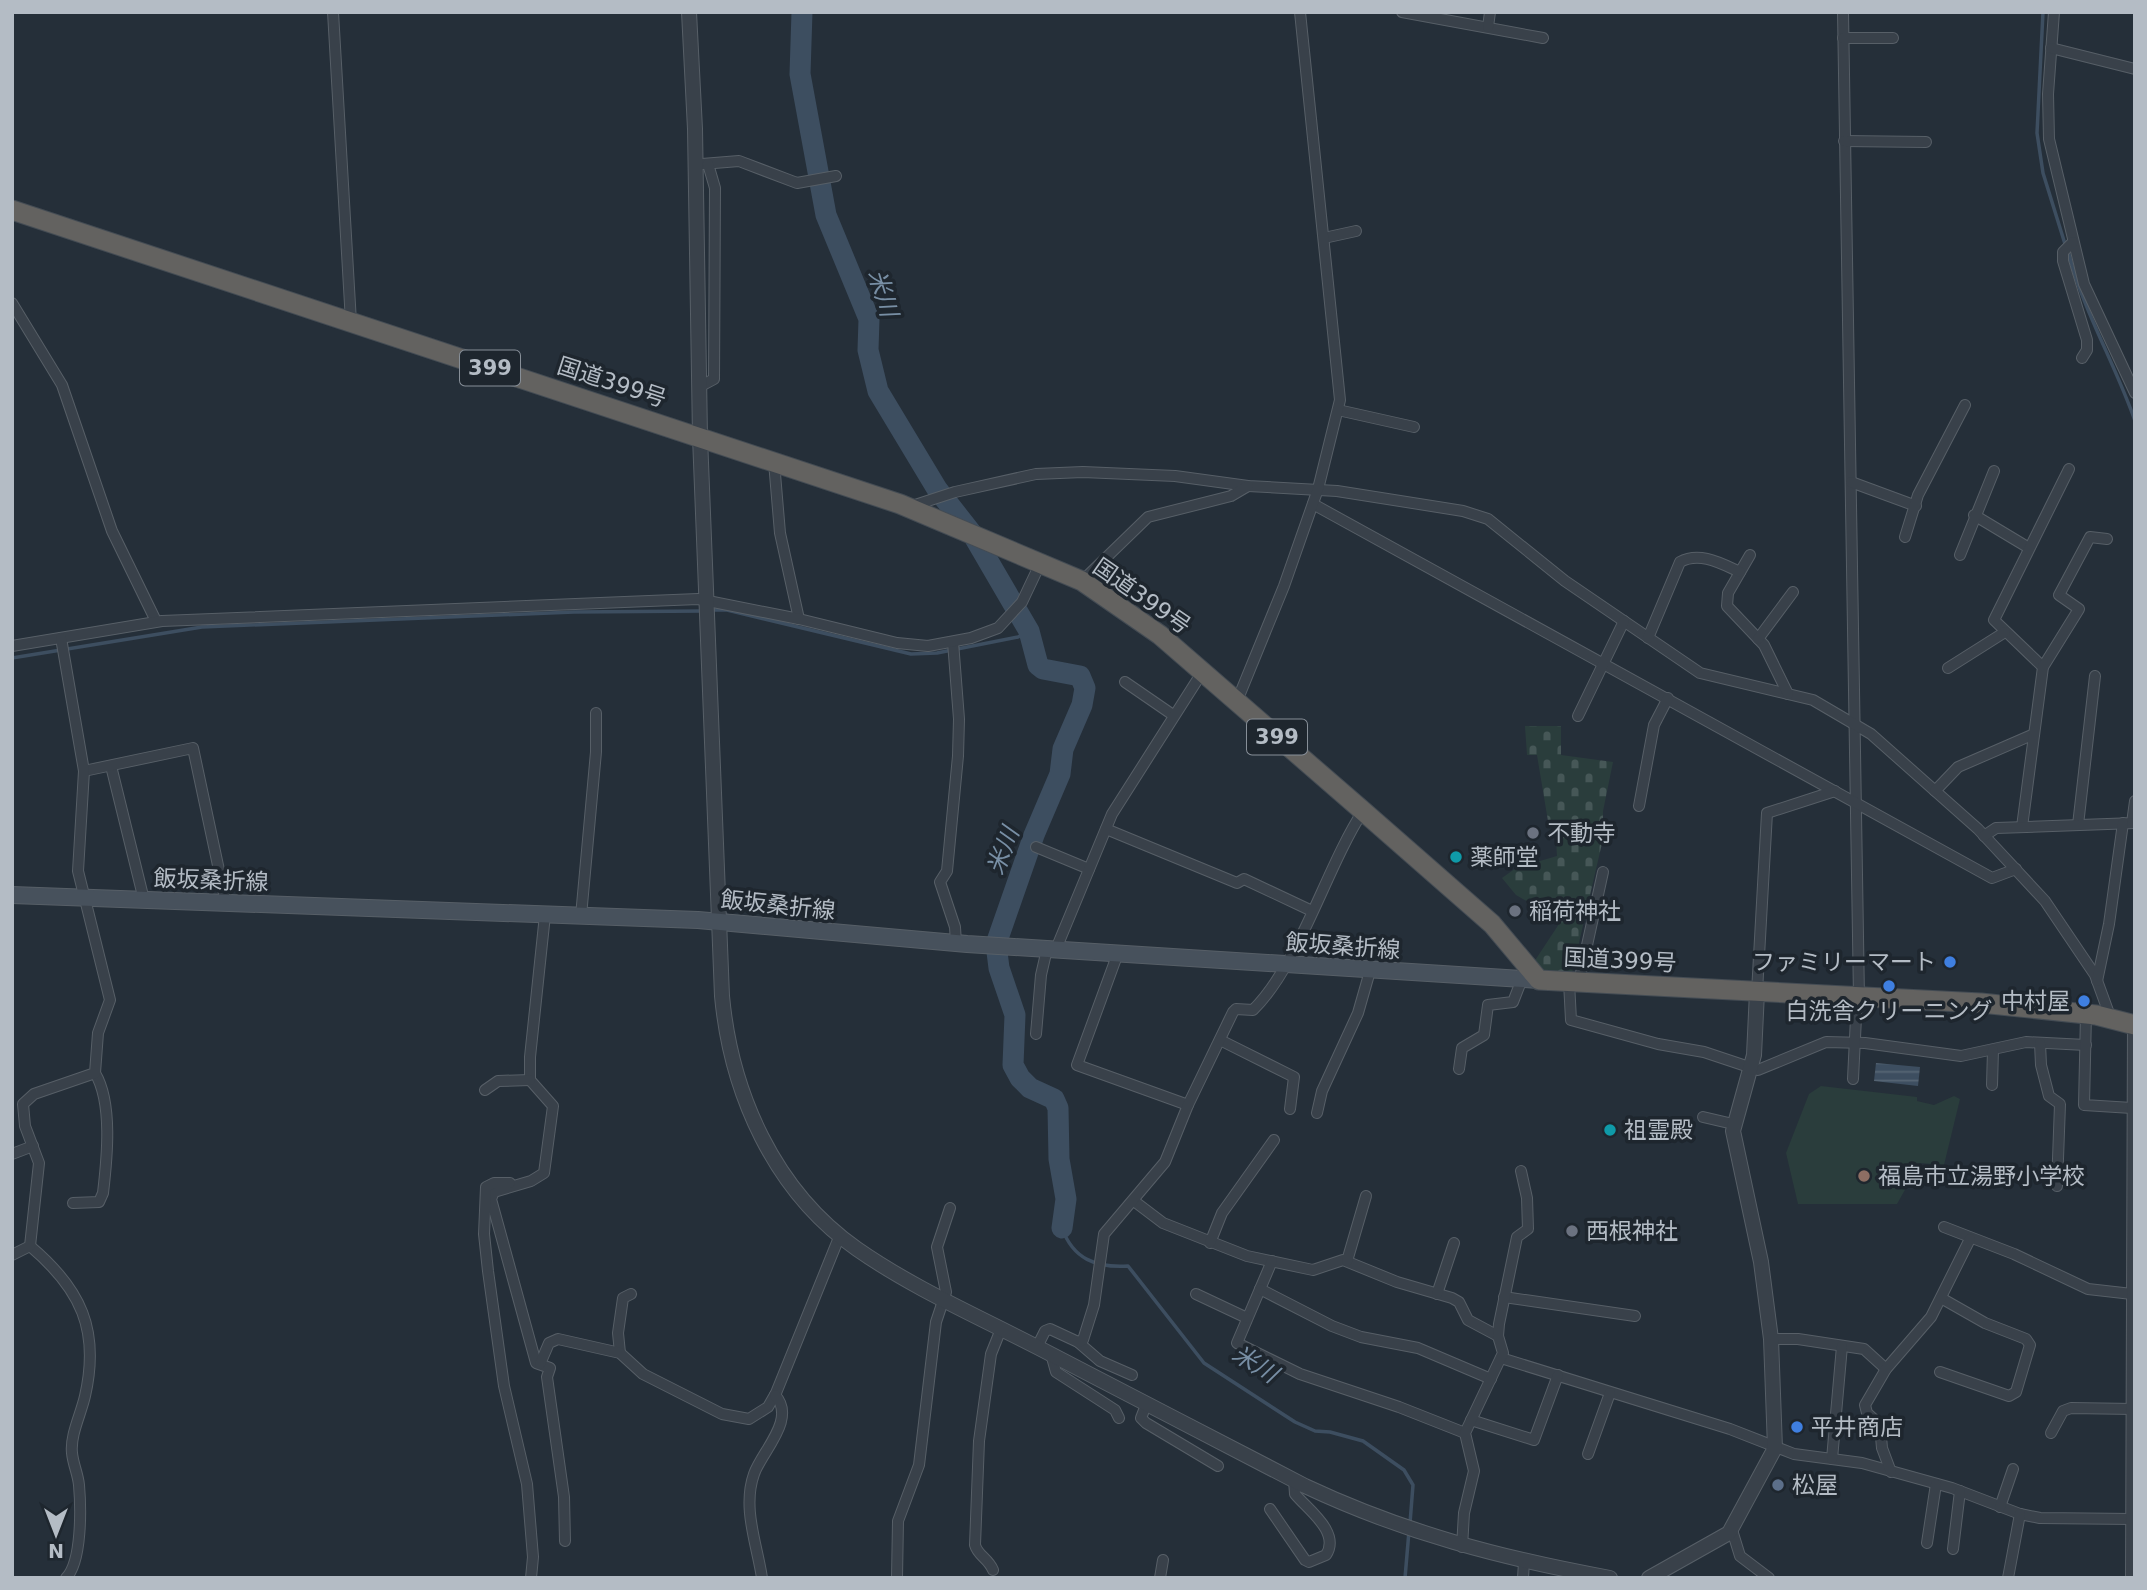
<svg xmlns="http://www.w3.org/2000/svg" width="2147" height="1590" font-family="'DejaVu Sans','Noto Sans JP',sans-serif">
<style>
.cemetery{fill:url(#cemetery-stones)}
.park{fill:#2a3d3c}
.water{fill:url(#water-rules)}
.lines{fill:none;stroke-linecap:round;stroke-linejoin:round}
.stream{stroke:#3d4e60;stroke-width:3.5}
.river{stroke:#3d4e60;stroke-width:21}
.minor-casing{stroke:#575f67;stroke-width:12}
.tertiary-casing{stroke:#575f67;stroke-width:16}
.secondary-casing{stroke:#575f67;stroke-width:18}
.trunk-casing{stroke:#444c54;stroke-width:21}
.minor{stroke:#39414a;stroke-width:10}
.tertiary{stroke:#39414a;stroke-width:14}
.secondary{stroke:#47515c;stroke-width:16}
.trunk{stroke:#636260;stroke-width:19}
.worship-dot{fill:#6b7280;stroke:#1e262e;stroke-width:2.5}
.culture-dot{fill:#0f9aa8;stroke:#1e262e;stroke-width:2.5}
.shop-dot{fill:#3f7fe0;stroke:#1e262e;stroke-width:2.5}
.education-dot{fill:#8d6e63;stroke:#1e262e;stroke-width:2.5}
.service-dot{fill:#5c6f8a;stroke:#1e262e;stroke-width:2.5}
.labels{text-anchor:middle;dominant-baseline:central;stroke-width:7;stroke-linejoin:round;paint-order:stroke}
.shield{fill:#1e262e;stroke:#878f98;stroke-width:2}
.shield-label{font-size:21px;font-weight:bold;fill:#b4bcc5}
.street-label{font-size:23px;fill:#b4bcc5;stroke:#1e262e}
.poi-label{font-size:23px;fill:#b4bcc5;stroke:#1e262e;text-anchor:start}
.water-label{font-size:24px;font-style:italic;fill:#788fa5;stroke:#1e262e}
</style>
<defs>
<pattern id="cemetery-stones" width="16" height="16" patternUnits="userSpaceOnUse" patternTransform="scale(1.75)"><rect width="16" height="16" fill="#2a3d3c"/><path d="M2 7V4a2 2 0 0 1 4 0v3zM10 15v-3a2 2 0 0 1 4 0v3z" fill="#465757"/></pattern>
<pattern id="water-rules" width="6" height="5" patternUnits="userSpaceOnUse" patternTransform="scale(1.75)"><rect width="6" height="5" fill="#3d4e60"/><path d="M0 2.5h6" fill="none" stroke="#576675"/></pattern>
</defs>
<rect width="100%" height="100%" fill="#252f39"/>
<polygon class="cemetery" points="1525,726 1561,726 1561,755 1613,762 1603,811 1603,839 1571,977 1550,974 1534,962 1561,921 1516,895 1502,878 1516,868 1557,856 1555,821 1548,821 1537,755 1527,755"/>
<polygon class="park" points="1821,1086 1917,1097 1917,1101 1934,1105 1954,1096 1960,1099 1944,1165 1920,1163 1897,1204 1798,1204 1786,1153 1809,1094"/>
<polygon class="water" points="1876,1063 1920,1067 1918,1086 1874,1081"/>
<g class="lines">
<g class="stream">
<polyline points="2043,12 2037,133 2043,173 2065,244"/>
<path d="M2068,251C2083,311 2115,363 2135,421"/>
<polyline points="711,610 727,610 911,654 937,653 1018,637 1029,631"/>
<polyline points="12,658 202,627 574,612 704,611"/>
<path d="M1062,1228C1073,1259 1096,1268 1128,1266L1204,1363L1295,1422L1315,1431L1330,1432L1363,1441L1404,1470L1413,1485L1410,1523"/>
<polyline points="1405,1578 1409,1531"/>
</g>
<polyline class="river" points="802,12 800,74 826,215 869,319 868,350 878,391 937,489 973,535 1029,631 1038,665 1043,669 1080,676 1085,688 1082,705 1063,749 1060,774 1034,835 996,944 999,968 1015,1015 1013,1065 1020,1078 1030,1088 1054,1099 1058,1108 1059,1159 1066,1199 1062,1228"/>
<defs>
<g id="minor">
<polyline points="333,12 351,322"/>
<polyline points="1402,12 1543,38"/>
<polyline points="1843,12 1859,998"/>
<polyline points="2054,12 2048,94 2049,139 2084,284 2135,393"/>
<polyline points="1488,27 1490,12"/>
<polyline points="1843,38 1893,38"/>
<polyline points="2051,48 2135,69"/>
<polyline points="1844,141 1926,142"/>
<polyline points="702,164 739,161 797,183 836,176"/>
<polyline points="1324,238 1356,231"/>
<polyline points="2073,242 2063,252 2063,261 2087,340 2087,350 2082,358"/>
<polyline points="12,303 62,385 112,531 156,621"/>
<polyline points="699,387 714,379 715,188 708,164"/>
<polyline points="1338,410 1414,427"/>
<polyline points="774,462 780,533 799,619"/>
<polyline points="1851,482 1916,506"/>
<polyline points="1313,504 1992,878 2016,869"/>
<polyline points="909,507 955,492 1036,474 1083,472 1175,476 1248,486 1337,491 1463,511 1488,519 1565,581 1700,673 1813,700 1871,734 1978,829 2045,901 2095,975 2111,1019"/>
<polyline points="1974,515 2029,548"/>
<polyline points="1905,537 1918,495 1965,405"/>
<polyline points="1750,555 1728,593 1727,606 1764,645 1788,694"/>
<polyline points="1960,555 1994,471"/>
<polyline points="1082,581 1148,517 1231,496 1248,486"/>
<path d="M1648,638L1680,562C1700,551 1722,564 1740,572"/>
<polyline points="1758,639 1793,592"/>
<polyline points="953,642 959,719 958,756 947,871 940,882 955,927 956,943"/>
<polyline points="12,646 162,621 698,599 799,619 897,643 928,646 971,638 998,628 1022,602 1040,564"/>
<polyline points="2043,667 1994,620 2069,469"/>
<polyline points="1948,668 2005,632"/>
<polyline points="1125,682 1173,715"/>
<polyline points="1237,701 1284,586 1318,489 1340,400 1300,12"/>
<polyline points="1578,716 1624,621"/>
<polyline points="111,766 144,900"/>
<polyline points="84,771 193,748 226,903"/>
<polyline points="1935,791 1958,767 2034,734"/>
<polyline points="1639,806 1654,725 1668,698"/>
<polyline points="2132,823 2135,801"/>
<polyline points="2078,825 2095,676"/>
<polyline points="2022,827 2043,667 2079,609 2059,595 2090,537 2107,539"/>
<polyline points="1106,829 1237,883 1244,879 1312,911"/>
<polyline points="1984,836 1996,828 2135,823"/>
<polyline points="1036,847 1089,869"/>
<polyline points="545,915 530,1057 530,1080 553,1106 544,1173 531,1181 494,1192 491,1199 536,1363 550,1368 547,1377 564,1497 565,1541"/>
<polyline points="581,916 596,752 596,713"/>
<polyline points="1056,949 1112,814 1203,671"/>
<polyline points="1118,953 1077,1065 1188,1105"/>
<polyline points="2097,981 2109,924 2123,823"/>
<polyline points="1569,982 1571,1020 1658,1044 1704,1052 1758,1070 1826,1042 1865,1043 1961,1056 2026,1042 2086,1045"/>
<polyline points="1579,982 1603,872"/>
<polyline points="1757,992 1767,813 1835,791"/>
<polyline points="2086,1014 2084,1105 2132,1108"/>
<polyline points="1036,1034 1041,975 1047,949"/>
<polyline points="1220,1040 1294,1077 1290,1109"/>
<polyline points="2040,1043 2041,1065 2049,1096 2060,1104 2057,1186"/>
<polyline points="1459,1069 1462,1048 1484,1035 1488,1005 1513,1002 1522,979"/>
<polyline points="1853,1079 1857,997"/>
<polyline points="1992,1085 1993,1050"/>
<polyline points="485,1090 498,1081 530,1080"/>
<polyline points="1317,1113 1322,1091 1358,1013 1370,971"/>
<polyline points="1703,1117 1733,1124"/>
<polyline points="12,1154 33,1146"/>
<polyline points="510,1183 494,1183 486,1187 484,1234 488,1271 504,1386 527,1484 533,1557 531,1578"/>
<polyline points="1134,1201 1163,1223 1247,1256 1313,1270 1343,1260 1397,1282 1452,1298 1459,1302 1468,1320 1498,1336"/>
<path d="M73,1203L99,1202L103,1193C107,1159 113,1103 95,1073"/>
<polyline points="1944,1227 2014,1254 2088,1289 2132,1294"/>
<polyline points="1210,1243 1222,1213 1274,1140"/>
<path d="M30,1246C81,1289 100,1330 85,1396C81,1414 70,1435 72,1453C73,1464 78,1474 79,1485C81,1508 82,1562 66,1578"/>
<polyline points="12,1255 30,1246 39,1163 25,1126 23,1104 34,1094 95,1073 98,1033 110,1000 78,871 84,771 61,638"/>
<polyline points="1272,1261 1237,1343 1300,1374 1399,1407 1465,1433"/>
<polyline points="1347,1261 1366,1196"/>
<polyline points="1260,1289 1332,1326 1361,1337 1418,1348 1491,1379"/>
<polyline points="1196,1294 1247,1318"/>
<polyline points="1437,1294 1454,1243"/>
<polyline points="1504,1297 1635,1316"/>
<polyline points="1771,1339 1798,1339 1864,1349 1886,1369"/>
<polyline points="1078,1342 1100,1361 1132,1375"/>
<path d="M1037,1347L1045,1331L1050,1329L1078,1342L1083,1340L1094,1305L1104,1234L1165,1162L1188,1105L1233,1012L1236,1009L1253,1010C1299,965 1326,868 1363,811"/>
<polyline points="620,1353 618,1333 623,1298 631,1294"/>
<polyline points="1051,1354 1056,1372 1115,1410 1119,1418"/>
<polyline points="1501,1358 1730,1429 1794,1454 1862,1463 1952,1488 2020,1514 2040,1518 2132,1519"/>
<polyline points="540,1364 549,1343 558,1339 620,1353 643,1374 722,1414 749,1419 768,1407 776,1393 840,1235"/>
<polyline points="1940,1372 2009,1396 2016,1392 2030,1345 2026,1339 1985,1323 1941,1298"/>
<polyline points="1146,1405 1141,1418 1146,1423 1218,1466"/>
<polyline points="1471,1420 1534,1440 1558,1375"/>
<polyline points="2051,1433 2063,1411 2071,1408 2133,1409"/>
<polyline points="1588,1454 1610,1393"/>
<polyline points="1832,1459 1842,1346"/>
<polyline points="1891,1472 1882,1448 1880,1425 1867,1413 1865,1405 1886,1369 1931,1317 1970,1239"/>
<polyline points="2000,1507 2013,1469"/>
<path d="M1270,1509L1305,1560L1309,1562L1326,1555C1341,1532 1307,1509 1295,1494L1294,1480"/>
<polyline points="1732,1530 1740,1556 1769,1578"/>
<polyline points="1927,1543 1936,1484"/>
<polyline points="1462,1547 1464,1513 1474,1471 1465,1433 1503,1353 1498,1336 1499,1324 1517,1237 1528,1229 1527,1198 1521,1171"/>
<polyline points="1953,1549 1960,1491"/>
<path d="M993,1570C988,1558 978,1556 975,1545L979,1441L991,1354L1001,1329"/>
<path d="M762,1578C757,1544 742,1508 754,1474C762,1451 797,1419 775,1395"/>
<polyline points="897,1578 898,1521 919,1465 936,1322 946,1292 937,1247 950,1208"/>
<polyline points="1160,1578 1163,1560"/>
<polyline points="1523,1578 1524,1562"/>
<polyline points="2008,1578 2020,1514"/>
<polyline points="2131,1578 2133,1024"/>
</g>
<g id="tertiary">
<path d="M689,12L695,129L700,437L722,996C731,1093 774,1191 857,1249C913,1288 977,1316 1037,1347C1127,1393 1215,1440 1305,1486C1405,1533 1501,1558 1610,1578"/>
<polyline points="1649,1578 1729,1533 1775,1448 1771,1339 1761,1262 1733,1131 1754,1055 1757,992"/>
</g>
<polyline id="secondary" points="12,895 698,920 967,944 1539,980"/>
<polyline id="trunk" points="12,210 900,504 1082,581 1160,635 1363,811 1492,924 1539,980 1981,1003 2096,1015 2135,1025"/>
</defs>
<use href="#minor" class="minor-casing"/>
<use href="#tertiary" class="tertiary-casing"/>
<use href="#secondary" class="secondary-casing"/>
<use href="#trunk" class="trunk-casing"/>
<use href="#minor" class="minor"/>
<use href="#tertiary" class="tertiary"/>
<use href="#secondary" class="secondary"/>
<use href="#trunk" class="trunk"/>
</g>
<g class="worship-dot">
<circle cx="1533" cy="833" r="7"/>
<circle cx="1515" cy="911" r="7"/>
<circle cx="1572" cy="1231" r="7"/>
</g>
<g class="culture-dot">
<circle cx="1456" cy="857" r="7"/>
<circle cx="1610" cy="1130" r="7"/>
</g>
<g class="shop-dot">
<circle cx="1950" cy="962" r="7"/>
<circle cx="1889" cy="986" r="7"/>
<circle cx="2084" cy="1001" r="7"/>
<circle cx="1797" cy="1427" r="7"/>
</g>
<circle class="education-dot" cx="1864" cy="1176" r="7"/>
<circle class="service-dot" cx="1778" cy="1485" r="7"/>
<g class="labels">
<g class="shield">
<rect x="460" y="350.5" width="60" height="35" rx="5"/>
<rect x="1247" y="719.5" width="60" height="35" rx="5"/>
</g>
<g class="shield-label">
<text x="490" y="368">399</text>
<text x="1277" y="737">399</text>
</g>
<g class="street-label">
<text transform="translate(612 382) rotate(18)">国道399号</text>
<text transform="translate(1142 596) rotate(35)">国道399号</text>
<text transform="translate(211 880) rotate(2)">飯坂桑折線</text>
<text transform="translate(778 905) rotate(6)">飯坂桑折線</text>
<text transform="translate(1343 946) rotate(4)">飯坂桑折線</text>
<text transform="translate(1620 960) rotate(3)">国道399号</text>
</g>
<g class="poi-label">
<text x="1547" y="833">不動寺</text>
<text x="1470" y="857">薬師堂</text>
<text x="1529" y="911">稲荷神社</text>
<text x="1936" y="962" text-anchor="end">ファミリーマート</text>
<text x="2070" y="1001" text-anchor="end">中村屋</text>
<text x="1889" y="1011" text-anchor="middle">白洗舎クリーニング</text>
<text x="1624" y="1130">祖霊殿</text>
<text x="1878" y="1176">福島市立湯野小学校</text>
<text x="1586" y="1231">西根神社</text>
<text x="1811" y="1427">平井商店</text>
<text x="1792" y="1485">松屋</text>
</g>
<g class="water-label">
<text transform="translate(883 293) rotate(73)">米川</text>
<text transform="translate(1003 851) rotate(-69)">米川</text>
<text transform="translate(1255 1364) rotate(32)">米川</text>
</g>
</g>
<rect width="2147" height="1590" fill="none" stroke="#b4bcc5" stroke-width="28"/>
<g transform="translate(56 1534) rotate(180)" stroke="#1e262e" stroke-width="5" paint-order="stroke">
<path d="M0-5L12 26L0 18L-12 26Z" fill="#b4bcc5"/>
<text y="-10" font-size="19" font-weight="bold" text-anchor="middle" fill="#b4bcc5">N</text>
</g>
</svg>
